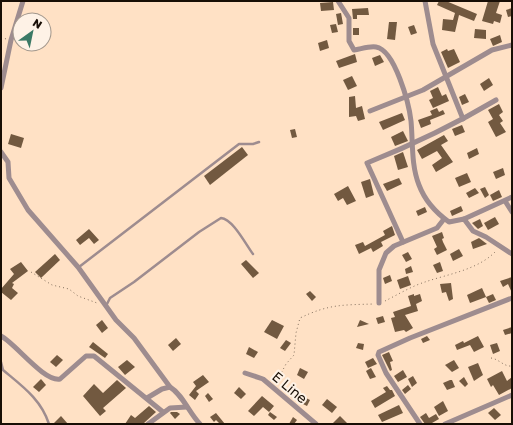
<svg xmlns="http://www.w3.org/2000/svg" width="513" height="425" font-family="'Golos Text',sans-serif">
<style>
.building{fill:#725940}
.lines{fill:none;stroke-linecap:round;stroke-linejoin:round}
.path{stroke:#83705e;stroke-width:1;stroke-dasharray:1 3;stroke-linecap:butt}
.lane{stroke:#9e8c8f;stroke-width:2.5}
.street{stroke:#9e8c8f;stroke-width:5}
.labels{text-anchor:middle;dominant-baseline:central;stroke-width:4;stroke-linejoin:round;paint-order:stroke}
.street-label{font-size:14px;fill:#180e05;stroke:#fef2e6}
</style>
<rect width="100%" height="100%" fill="#ffe1c5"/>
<g class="building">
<polygon points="439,1 446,1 477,14 474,21 459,15 455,32 442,30 443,19 453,20 455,13 437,5"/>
<polygon points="488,1 500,1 496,13 502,15 500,23 494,21 493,24 482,21"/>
<polygon points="333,2 334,10 321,11 320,3"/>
<polygon points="368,8 369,15 357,15 357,19 353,19 352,9"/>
<polygon points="512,8 512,16 508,17 506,10"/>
<polygon points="341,13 343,24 338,25 336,14"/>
<polygon points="389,22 397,22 395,40 387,39"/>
<polygon points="336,24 338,32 332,33 330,25"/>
<polygon points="414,25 417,33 411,35 408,27"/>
<rect x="353" y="28" width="6" height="7"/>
<polygon points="475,29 486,30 486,39 474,38"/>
<polygon points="500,35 502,42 493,46 490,39"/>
<polygon points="327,40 329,48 320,51 318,43"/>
<polygon points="447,49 448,51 454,49 460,62 448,68 441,52"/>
<polygon points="355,54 357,62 339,68 336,61"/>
<polygon points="380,55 384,62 375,66 372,58"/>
<polygon points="352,76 357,86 348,90 343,80"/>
<polygon points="489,78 493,85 484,91 480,84"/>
<polygon points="438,87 442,96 446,94 449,101 433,108 429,100 433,98 430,91"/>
<polygon points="465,94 469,102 462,105 459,97"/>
<polygon points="355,96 356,108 362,106 365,119 358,121 356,116 349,117 349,97"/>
<polygon points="499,104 503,112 499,115 503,121 500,123 506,132 496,137 488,122 493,119 488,110"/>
<polygon points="437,108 439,112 443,110 445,114 430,120 431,124 421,128 418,120 432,115 430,111"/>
<polygon points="402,113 405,120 383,130 379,122"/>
<polygon points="462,125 465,132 455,136 452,129"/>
<polygon points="295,129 297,137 292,138 290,130"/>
<polygon points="403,131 408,141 395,146 391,137"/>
<polygon points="11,134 24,138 21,148 8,144"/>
<polygon points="444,135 448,141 441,145 453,162 436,172 432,165 442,158 437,151 422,159 417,150"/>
<polygon points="242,147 248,155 210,185 204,176"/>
<polygon points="477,148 479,154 469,159 467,153"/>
<polygon points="403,152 408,167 398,170 394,156"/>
<polygon points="503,168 505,175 496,179 493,172"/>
<polygon points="467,173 471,182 459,187 455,178"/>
<polygon points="399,178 402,184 387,191 383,184"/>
<polygon points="370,179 374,195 366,198 361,182"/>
<polygon points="348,186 356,201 347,205 343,198 338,201 334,194"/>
<polygon points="485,187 489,195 485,198 480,189"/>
<polygon points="475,188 479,193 469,198 466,193"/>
<polygon points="499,190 502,197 493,201 490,195"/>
<polygon points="461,206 463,211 452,216 450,211"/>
<polygon points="425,207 427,212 418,216 416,211"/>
<polygon points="495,217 499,224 488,230 484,223"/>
<polygon points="480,219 483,226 478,229 472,223"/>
<polygon points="392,226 395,235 381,242 383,246 373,252 371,248 359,254 355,245 363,242 365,246 385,235 383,231"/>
<polygon points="89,229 99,240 94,244 89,238 80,245 76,240"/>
<polygon points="442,232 444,238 442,239 443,242 447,250 437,255 434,249 437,247 432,236"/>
<polygon points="479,238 487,244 473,249 471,242"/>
<polygon points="459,249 463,256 453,261 450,254"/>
<polygon points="408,252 412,259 406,262 402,255"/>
<polygon points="55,254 60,260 41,278 35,272"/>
<polygon points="246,260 259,273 253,278 241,264"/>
<polygon points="21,262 28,271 12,283 14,284 12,288 18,293 11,300 1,292 1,289 14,274 10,269"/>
<polygon points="440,262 443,271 437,273 433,265"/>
<polygon points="411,266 413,272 406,274 405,269"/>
<polygon points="390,275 392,281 385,284 383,278"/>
<polygon points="408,276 411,285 400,289 397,280"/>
<polygon points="512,277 512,293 508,284 503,287 500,281"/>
<polygon points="451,283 453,299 449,301 446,292 442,293 440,284"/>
<polygon points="482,288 486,297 470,303 467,295"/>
<polygon points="310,291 316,297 312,301 306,294"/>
<polygon points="414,294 414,296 420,294 422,301 416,304 418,311 405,315 413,328 406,332 404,330 395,332 391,318 395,317 393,312 411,306 408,296"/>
<polygon points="493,294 496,300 489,303 486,297"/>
<polygon points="383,316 385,322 378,324 376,318"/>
<polygon points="102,320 108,328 102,333 96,325"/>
<polygon points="272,320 284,326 277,339 264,332"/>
<polygon points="360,320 369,324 357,327"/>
<polygon points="512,327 512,333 505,335 503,330"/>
<polygon points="427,336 430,340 423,343 421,339"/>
<polygon points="478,336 484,347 474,352 470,345 457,350 455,345 463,341 464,343"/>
<polygon points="176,338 181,344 173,351 168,345"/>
<polygon points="286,340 291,343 285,351 280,348"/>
<polygon points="93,342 108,354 105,358 89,347"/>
<polygon points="358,343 364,344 363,350 356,348"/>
<polygon points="497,343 500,351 493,354 490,345"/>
<polygon points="249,347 258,352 254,358 246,354"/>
<polygon points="389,352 393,361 390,362 392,370 390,371 382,355"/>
<polygon points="57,355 63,360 56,367 50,362"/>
<polygon points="373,358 377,364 368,368 365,362"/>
<polygon points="127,360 135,367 125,375 118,367"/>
<polygon points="454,360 459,368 452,372 445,365"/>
<polygon points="478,363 483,375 474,381 468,367"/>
<polygon points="300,368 308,372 304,379 297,375"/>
<polygon points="371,368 376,377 370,379 366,371"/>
<polygon points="403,370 407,377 398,382 394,376"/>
<polygon points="502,371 507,381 512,377 512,388 499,395 493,385 491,387 487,379"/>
<polygon points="203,375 209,382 196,391 199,394 195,400 189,395 196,386 193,382"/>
<polygon points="413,376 417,383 412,387 408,379"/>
<polygon points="464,377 468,384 465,387 459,381"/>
<polygon points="41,379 46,385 39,392 33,387"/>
<polygon points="117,380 126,388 103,408 106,411 100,416 83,396 94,384 103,393"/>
<polygon points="450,380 452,380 455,387 447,390 443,383"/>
<polygon points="408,385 411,389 405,394 402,390"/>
<polygon points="387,386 390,390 392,390 395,396 375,408 371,401 386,392 383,388"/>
<polygon points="239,387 246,394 241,399 234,393"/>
<polygon points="208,393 213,399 209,402 205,396"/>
<polygon points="262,396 274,406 269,412 263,407 254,416 248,411"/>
<polygon points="304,397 310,400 307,406 301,403"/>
<polygon points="327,399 337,407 332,413 322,405"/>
<polygon points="443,401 448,411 439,416 434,407"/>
<polygon points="399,405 403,413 382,422 378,415"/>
<polygon points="149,406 156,412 144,423 125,424 131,415 135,418"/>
<polygon points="494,408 501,415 495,420 488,413"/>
<polygon points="171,412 177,412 180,414 175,419 170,413"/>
<polygon points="270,412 277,417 274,420 268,415"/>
<polygon points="216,413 225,424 220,424 216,420 214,422 210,417"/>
<polygon points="426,413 429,418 436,414 439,419 432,423 433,424 425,424 420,417"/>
<polygon points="61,416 68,424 53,424"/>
<polygon points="340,416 348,424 332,424"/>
<polygon points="293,417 297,420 294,424 289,424"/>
</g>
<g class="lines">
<g class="path">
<polyline points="1,38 7,39"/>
<polyline points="31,272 52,285 69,289 78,296 97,303"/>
<path d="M385,301C397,295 412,286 425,282C448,274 478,270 496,251"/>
<path d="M491,358C499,359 504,367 512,366"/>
<path d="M276,383L286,364L294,355L296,333L300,318C329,304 343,305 374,304"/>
</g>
<g class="lane">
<polyline points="79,267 239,144 253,144 259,142"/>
<path d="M106,306L110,298L134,282L199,232L221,218C233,219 246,245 253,254"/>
<path d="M1,362L3,370C22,386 41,399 49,424"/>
</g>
<g class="street">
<path d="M338,1L349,18V41L354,50C361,49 369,46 376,47C395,50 409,104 411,121C413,142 411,165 419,185C425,201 435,212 449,222L464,219L473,231L486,237L512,254"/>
<polyline points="425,1 433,44 463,119"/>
<polyline points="1,88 11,40 23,1"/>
<polyline points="370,111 423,90 492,50 512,45"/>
<path d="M1,152L8,162L9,178L28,210L78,267L116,320L134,338L170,387C183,395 189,413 200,424"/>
<polyline points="505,201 512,212"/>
<polyline points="464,219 512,197"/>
<path d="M403,242L367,163C412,145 454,125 496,100"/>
<polyline points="379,303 379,270 386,253 394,246 437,228 444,219"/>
<path d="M1,336C16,344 44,382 60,379L86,356H94L163,412"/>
<polyline points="245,373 263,379 316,424"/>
<polyline points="147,398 162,389 170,387"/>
<polyline points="148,424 170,408 187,407"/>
<polyline points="420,424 386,373 378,355 379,352 410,338 512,298"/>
<polyline points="445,424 512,395"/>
</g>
</g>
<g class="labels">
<g class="street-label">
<text transform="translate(290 387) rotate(40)">E Line</text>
</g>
</g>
<rect width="513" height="425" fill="none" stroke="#180e05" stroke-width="4"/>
<g transform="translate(32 32) rotate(33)"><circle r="19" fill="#fef2e6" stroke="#a2978c"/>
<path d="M0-3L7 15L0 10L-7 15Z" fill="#3b7965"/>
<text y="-6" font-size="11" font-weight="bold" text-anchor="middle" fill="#180e05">N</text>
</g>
</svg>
